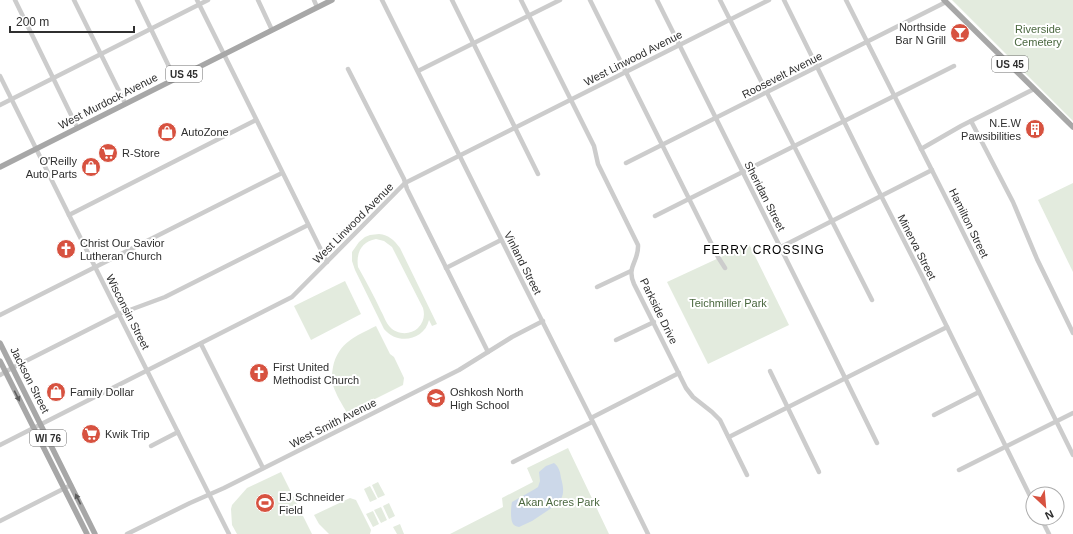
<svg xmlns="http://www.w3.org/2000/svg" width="1073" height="534" font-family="Helvetica,sans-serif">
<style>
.green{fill:#e3ebde;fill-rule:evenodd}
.water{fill:#ccd8e9}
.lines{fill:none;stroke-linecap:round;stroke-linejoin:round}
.minor{stroke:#ccc;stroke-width:4.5}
.major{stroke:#a7a7a7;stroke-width:5.5}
.oneway{fill:#5f5f5f}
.labels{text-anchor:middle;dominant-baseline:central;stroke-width:4;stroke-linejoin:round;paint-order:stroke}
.shield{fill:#fff;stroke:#6d6d6d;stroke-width:1}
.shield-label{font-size:10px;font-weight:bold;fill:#2f2f2f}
.poi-label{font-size:11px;fill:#2f2f2f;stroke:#fff;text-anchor:start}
.park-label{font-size:11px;fill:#4b6840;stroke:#fff}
.street-label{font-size:11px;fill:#2f2f2f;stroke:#fff}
.neighbourhood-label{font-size:12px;letter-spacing:1px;fill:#000;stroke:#fff}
</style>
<rect width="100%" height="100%" fill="#fff"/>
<g class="green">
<polygon points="952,0 1073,0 1073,121"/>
<polygon points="1073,183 1073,272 1038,200"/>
<path d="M379,234C389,235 394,240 400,248L437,324L432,326L429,320C424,341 397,345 384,329L355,270L352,261V252L359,242L365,237L370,235ZM376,239L384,241L392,247L423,308C425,315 424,322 418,328C411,335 397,335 390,327C386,323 384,316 381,311C374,296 366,281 358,267C356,253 361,242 376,239Z"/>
<polygon points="749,244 789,325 708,364 667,282"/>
<polygon points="345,281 361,314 311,340 294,306"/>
<path d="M376,326L390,354L394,357L404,378L403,385L347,413C342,404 336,395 333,385C331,379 332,373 333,367C338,343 356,336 376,326Z"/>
<polygon points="568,448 609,534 450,534 503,507 502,498 533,482 527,468"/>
<polygon points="281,472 312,534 237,534 232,525 231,509 232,505 247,488"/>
<polygon points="378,482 385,495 378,498 372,485"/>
<polygon points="370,486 377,499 370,502 364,489"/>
<polygon points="350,498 356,500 371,530 370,534 329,534 319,524 314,515"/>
<polygon points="389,503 395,516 389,519 383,506"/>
<polygon points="381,507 387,520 381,523 374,510"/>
<polygon points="373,511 379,524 373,527 366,514"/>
<polygon points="400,524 404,534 397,534 393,527"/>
</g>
<path class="water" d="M554,463C559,467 560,471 561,478C564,489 565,497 556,505L532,521L519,527C516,526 515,526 513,524C510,519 511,507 512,502L535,489L538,487L540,481L539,472L546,466Z"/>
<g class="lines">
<g class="minor">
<polyline points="15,0 77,127"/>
<polyline points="74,0 125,103"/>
<polyline points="137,0 175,79"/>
<polyline points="197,0 327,262"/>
<polyline points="258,0 272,30"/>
<polyline points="314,0 317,7"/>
<polyline points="382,0 524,285 596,428 648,534"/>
<polyline points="452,0 538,174"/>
<path d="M521,0L594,146L598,164L638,245C639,262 626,266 634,284L686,388L693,397L712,412L720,420L747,475"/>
<polyline points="590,0 718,257 725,268"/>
<polyline points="657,0 824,335 877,443"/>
<polyline points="720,0 872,300"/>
<polyline points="784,0 871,176 921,274 1033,502"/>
<polyline points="846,0 952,210 1073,455"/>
<polyline points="348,69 404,179 407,189 488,352"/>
<polyline points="418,71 560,0"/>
<polyline points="0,76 69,215 229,534"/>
<polyline points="0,105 208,0"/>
<polyline points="971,121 1013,202 1037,259 1073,333"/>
<polyline points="921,149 961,126 1034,89"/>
<polyline points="626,163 946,2"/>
<polyline points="69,215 256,120"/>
<polyline points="655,216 954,66"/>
<polyline points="781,247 932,170"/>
<polyline points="446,268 501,240"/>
<polyline points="597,287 631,271"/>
<polyline points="0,315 282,173"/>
<polyline points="616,340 654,322"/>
<polyline points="201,344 263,468"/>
<polyline points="770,371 819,472"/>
<polyline points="0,375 12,368 119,314 165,297 308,225"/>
<polyline points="934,415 979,392"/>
<polyline points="591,418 679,373"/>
<polyline points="729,437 947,327"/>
<polyline points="0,445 292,297 405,183 769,0"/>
<polyline points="151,446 178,432"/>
<polyline points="513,462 592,422"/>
<polyline points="959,470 1073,413"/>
<polyline points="1041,518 1049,534"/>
<polyline points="0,521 71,485"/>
<polyline points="127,534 190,503 224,488 459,370 512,337 543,321"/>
</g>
<g class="major">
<polyline points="944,0 1073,127"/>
<polyline points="0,167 332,0"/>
<polyline points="0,343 95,534"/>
<polyline points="0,361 87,534"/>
</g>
</g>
<defs><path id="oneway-solid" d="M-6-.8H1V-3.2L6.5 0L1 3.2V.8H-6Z"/></defs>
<g class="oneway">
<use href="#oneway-solid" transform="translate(17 396) rotate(63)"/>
<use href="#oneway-solid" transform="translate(78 499) rotate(-116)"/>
</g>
<defs>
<symbol id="bar-disc" viewBox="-11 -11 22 22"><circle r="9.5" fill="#d75240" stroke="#fff"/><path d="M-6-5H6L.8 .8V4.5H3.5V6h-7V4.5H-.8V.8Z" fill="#fff"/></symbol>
<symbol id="building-disc" viewBox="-11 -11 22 22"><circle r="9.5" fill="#d75240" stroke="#fff"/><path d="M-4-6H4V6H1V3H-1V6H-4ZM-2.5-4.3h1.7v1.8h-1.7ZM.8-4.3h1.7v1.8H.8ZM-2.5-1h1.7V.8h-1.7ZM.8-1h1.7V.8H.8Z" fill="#fff"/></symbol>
<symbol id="shop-disc" viewBox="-11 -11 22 22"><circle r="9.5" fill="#d75240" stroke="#fff"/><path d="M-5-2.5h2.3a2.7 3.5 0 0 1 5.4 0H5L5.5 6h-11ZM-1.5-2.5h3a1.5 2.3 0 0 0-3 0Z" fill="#fff"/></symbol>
<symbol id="supermarket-disc" viewBox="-11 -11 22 22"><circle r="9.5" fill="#d75240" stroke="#fff"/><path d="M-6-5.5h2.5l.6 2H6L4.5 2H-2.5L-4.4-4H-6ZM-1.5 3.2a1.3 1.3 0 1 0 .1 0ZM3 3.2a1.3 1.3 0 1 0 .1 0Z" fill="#fff"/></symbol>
<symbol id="church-disc" viewBox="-11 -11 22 22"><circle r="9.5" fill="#d75240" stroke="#fff"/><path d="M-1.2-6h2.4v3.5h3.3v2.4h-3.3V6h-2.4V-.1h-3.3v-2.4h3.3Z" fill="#fff"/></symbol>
<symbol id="school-disc" viewBox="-11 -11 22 22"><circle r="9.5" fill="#d75240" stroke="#fff"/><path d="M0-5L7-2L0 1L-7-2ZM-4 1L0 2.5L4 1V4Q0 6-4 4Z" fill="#fff"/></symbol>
<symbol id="stadium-disc" viewBox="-11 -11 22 22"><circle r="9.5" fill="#d75240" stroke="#fff"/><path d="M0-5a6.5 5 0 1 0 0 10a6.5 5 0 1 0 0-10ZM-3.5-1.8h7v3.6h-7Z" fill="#fff"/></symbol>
</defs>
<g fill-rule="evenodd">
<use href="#bar-disc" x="949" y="22" width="22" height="22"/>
<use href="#building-disc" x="1024" y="118" width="22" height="22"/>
<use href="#shop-disc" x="156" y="121" width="22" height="22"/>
<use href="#supermarket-disc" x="97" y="142" width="22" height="22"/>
<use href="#shop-disc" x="80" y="156" width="22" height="22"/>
<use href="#church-disc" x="55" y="238" width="22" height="22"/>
<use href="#church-disc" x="248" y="362" width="22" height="22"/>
<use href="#shop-disc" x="45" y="381" width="22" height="22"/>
<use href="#school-disc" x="425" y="387" width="22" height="22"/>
<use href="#supermarket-disc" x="80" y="423" width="22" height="22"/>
<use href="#stadium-disc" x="254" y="492" width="22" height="22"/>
</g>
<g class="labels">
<g class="shield">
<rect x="992" y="56" width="36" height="16" rx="3"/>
<rect x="166" y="66" width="36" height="16" rx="3"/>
<rect x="30" y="430" width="36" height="16" rx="3"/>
</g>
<g class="shield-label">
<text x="1010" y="64">US 45</text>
<text x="184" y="74">US 45</text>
<text x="48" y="438">WI 76</text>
</g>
<g class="poi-label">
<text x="946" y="27" text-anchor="end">Northside<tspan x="946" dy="13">Bar N Grill</tspan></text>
<text x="1021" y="123" text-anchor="end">N.E.W<tspan x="1021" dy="13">Pawsibilities</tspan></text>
<text x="181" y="132">AutoZone</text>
<text x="122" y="153">R-Store</text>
<text x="77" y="161" text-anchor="end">O'Reilly<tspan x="77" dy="13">Auto Parts</tspan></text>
<text x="80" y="243">Christ Our Savior<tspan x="80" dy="13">Lutheran Church</tspan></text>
<text x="273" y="367">First United<tspan x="273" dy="13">Methodist Church</tspan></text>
<text x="70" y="392">Family Dollar</text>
<text x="450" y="392">Oshkosh North<tspan x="450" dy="13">High School</tspan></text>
<text x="105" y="434">Kwik Trip</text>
<text x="279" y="497">EJ Schneider<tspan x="279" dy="13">Field</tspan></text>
</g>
<g class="park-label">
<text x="1038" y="29">Riverside<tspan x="1038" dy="13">Cemetery</tspan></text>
<text x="728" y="303">Teichmiller Park</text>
<text x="559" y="502">Akan Acres Park</text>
</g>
<g class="street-label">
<text transform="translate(633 58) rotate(-27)">West Linwood Avenue</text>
<text transform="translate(782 75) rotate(-27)">Roosevelt Avenue</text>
<text transform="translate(108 101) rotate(-27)">West Murdock Avenue</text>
<text transform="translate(765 196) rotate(63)">Sheridan Street</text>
<text transform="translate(353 223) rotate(-45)">West Linwood Avenue</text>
<text transform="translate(969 223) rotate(64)">Hamilton Street</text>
<text transform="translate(917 247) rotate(63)">Minerva Street</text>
<text transform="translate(523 263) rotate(63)">Vinland Street</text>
<text transform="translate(659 311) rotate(64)">Parkside Drive</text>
<text transform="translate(128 312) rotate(63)">Wisconsin Street</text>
<text transform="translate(30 380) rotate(63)">Jackson Street</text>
<text transform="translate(333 423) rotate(-27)">West Smith Avenue</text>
</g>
<g class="neighbourhood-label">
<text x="764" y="250">FERRY CROSSING</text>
</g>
</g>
<g transform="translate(1045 506) rotate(154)"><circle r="19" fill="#ffffff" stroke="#acacac"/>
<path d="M0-3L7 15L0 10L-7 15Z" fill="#d75240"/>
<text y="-6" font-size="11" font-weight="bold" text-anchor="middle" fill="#2f2f2f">N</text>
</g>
<path d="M10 26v6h124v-6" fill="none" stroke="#2f2f2f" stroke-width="2"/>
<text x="16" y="26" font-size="12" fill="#2f2f2f" stroke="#ffffff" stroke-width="3" paint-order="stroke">200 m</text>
</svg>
